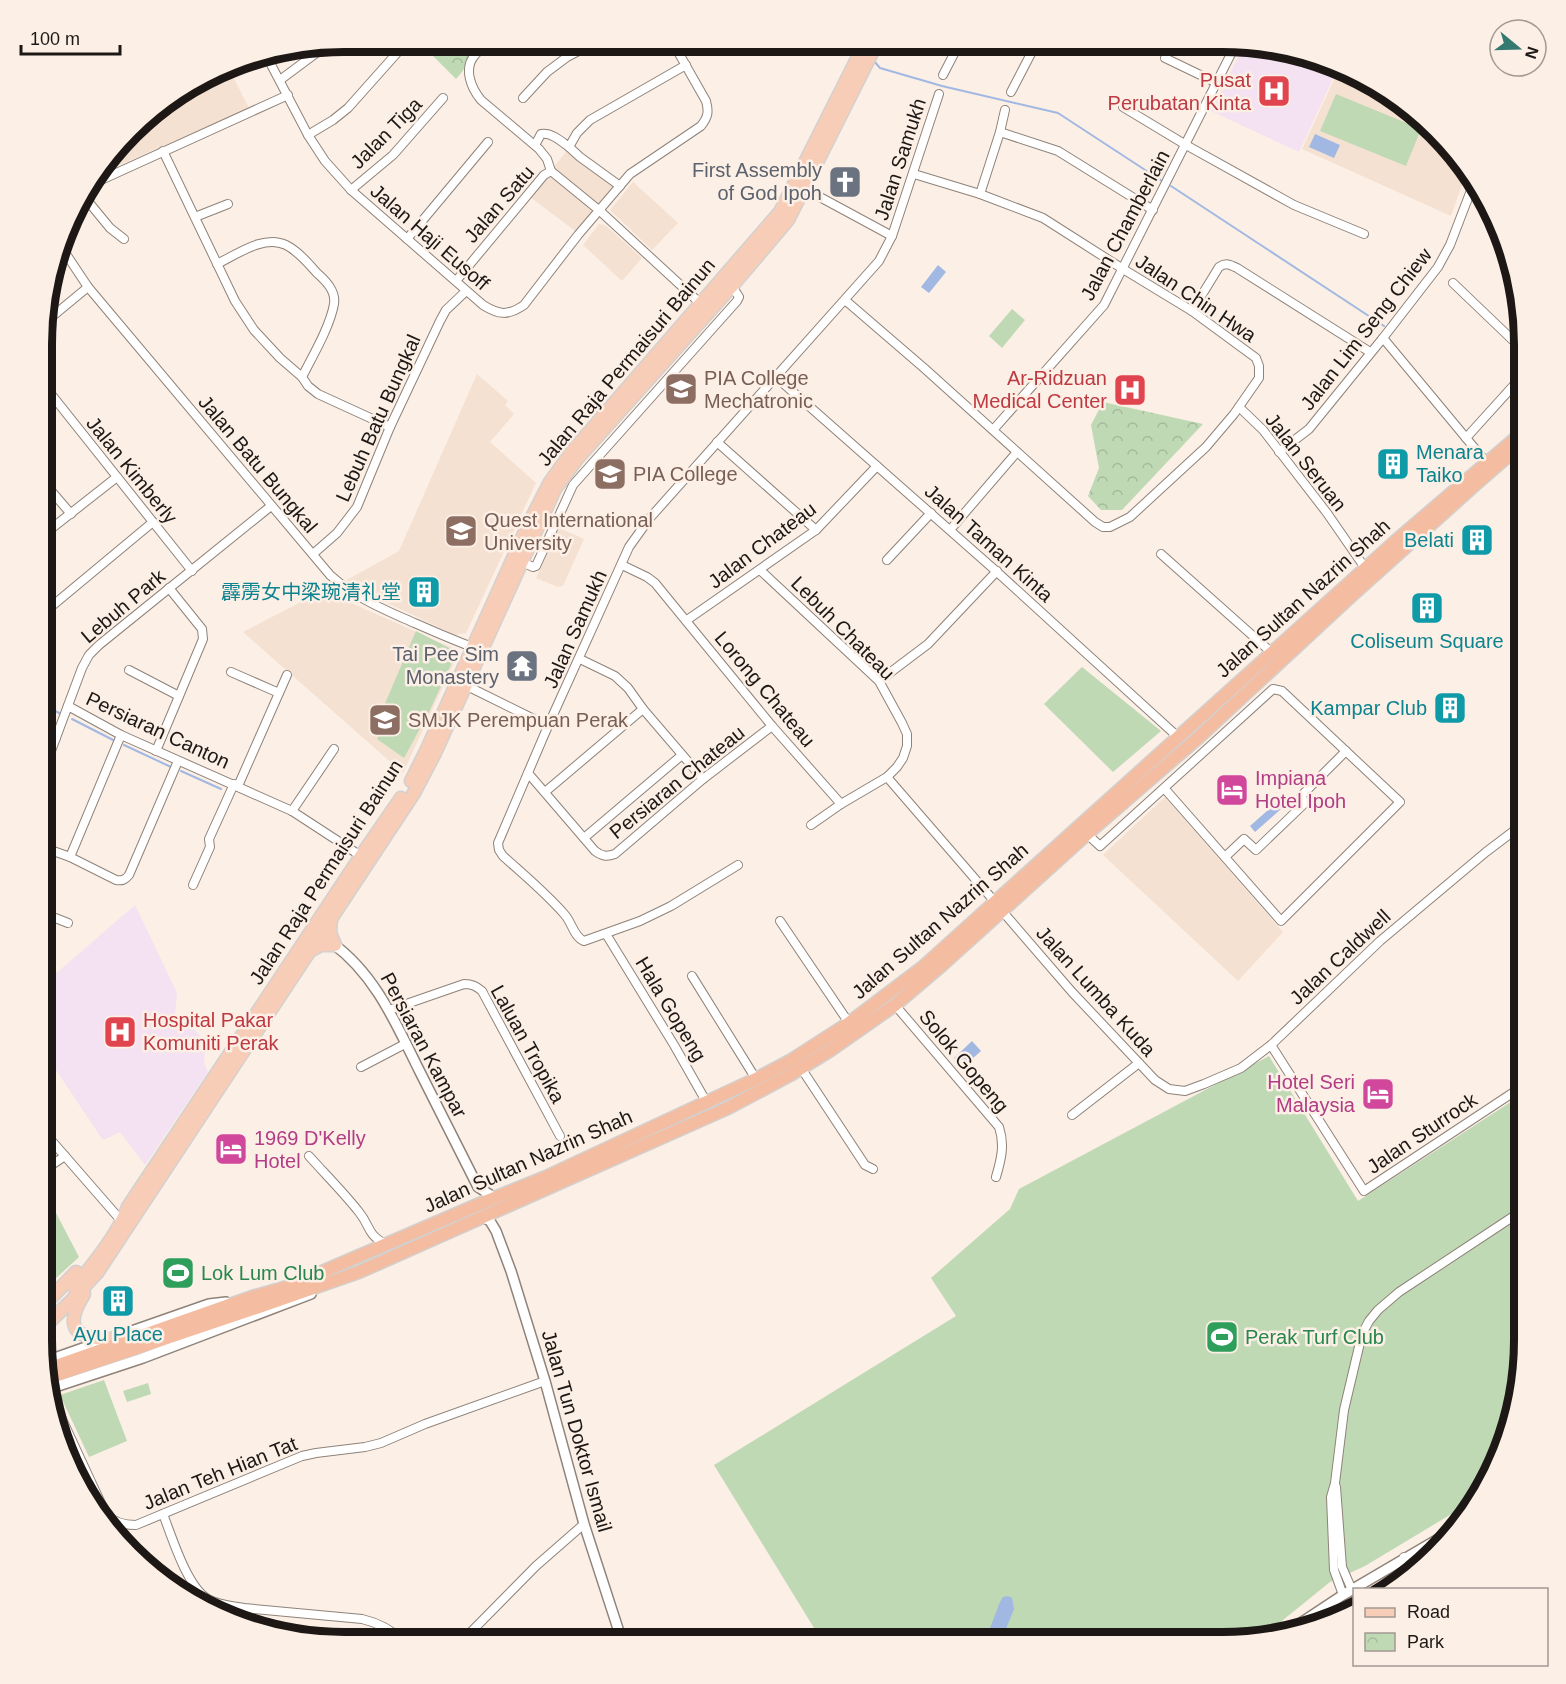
<svg xmlns="http://www.w3.org/2000/svg" width="1566" height="1684" font-family="Arial,'Noto Sans SC',sans-serif">
<style>
.built{fill:#f5e1d2}
.medical{fill:#f4e1f1}
.grass{fill:#bfd9b5}
.park{fill:url(#park-crowns)}
.water{fill:#a1b8e2}
.lines{fill:none;stroke-linecap:round;stroke-linejoin:round}
.stream{stroke:#a1b8e2;stroke-width:2}
.minor-casing{stroke:#8e8279;stroke-width:10}
.tertiary-casing{stroke:#8e8279;stroke-width:12}
.primary-casing{stroke:#d2d1d0;stroke-width:15}
.trunk-casing{stroke:#d2d1d0;stroke-width:15}
.minor{stroke:#fff;stroke-width:8}
.tertiary{stroke:#fff;stroke-width:9}
.primary{stroke:#f7cdb8;stroke-width:12}
.trunk{stroke:#f4bca0;stroke-width:12}
.labels{text-anchor:middle;dominant-baseline:central;stroke-width:5;stroke-linejoin:round;paint-order:stroke}
.health-label{font-size:20px;fill:#be3a42;stroke:#fcefe5;text-anchor:end}
.street-label{font-size:20px;fill:#1d1815;stroke:#fcefe5}
.worship-label{font-size:20px;fill:#5b616d;stroke:#fcefe5;text-anchor:end}
.education-label{font-size:20px;fill:#785e54;stroke:#fcefe5;text-anchor:start}
.culture-label{font-size:20px;fill:#0d838f;stroke:#fcefe5;text-anchor:end}
.hotel-label{font-size:20px;fill:#b23c85;stroke:#fcefe5;text-anchor:start}
.leisure-label{font-size:20px;fill:#27864d;stroke:#fcefe5;text-anchor:start}
.rim{fill:none;stroke:#1d1815;stroke-width:8}
</style>
<defs>
<pattern id="park-crowns" width="20" height="18" patternUnits="userSpaceOnUse" patternTransform="scale(1.5)"><rect width="20" height="18" fill="#bfd9b5"/><path d="M2 6a3 3 0 1 1 6 0M12 15a3 3 0 1 1 6 0" fill="none" stroke="#a4ba9b"/></pattern>
</defs>
<rect width="100%" height="100%" fill="#fcefe5"/>
<g class="built">
<polygon points="229,69 249,108 99,174 145,117"/>
<polygon points="1338,71 1373,83 1421,117 1467,170 1451,216 1302,149"/>
<polygon points="569,148 618,186 578,233 530,197"/>
<polygon points="633,182 678,223 652,250 610,210"/>
<polygon points="599,224 605,225 642,258 622,281 583,245"/>
<polygon points="477,374 508,401 505,405 514,414 490,442 536,483 466,633 455,635 343,582 399,551"/>
<polygon points="559,528 584,539 563,586 558,587 536,578"/>
<polygon points="330,587 349,602 455,649 457,656 403,773 243,632"/>
<polygon points="1165,797 1283,932 1238,981 1103,855"/>
</g>
<g class="medical">
<polygon points="1244,45 1260,45 1337,70 1299,152 1211,111"/>
<polygon points="135,905 177,993 175,1015 192,1027 201,1037 205,1050 204,1063 208,1072 145,1165 120,1132 103,1140 44,1052 44,984"/>
</g>
<g class="grass">
<polygon points="1336,94 1421,129 1406,166 1320,131"/>
<polygon points="1012,309 1025,320 1002,348 989,336"/>
<polygon points="416,631 453,650 455,656 429,712 404,758 377,739 390,708 384,706"/>
<polygon points="1082,667 1161,731 1113,772 1044,704"/>
<polygon points="1269,1056 1358,1201 1523,1094 1523,1359 1514,1418 1484,1490 1478,1498 1365,1566 1330,1582 1262,1637 1241,1641 822,1641 714,1465 956,1316 931,1278 1010,1209 1019,1189"/>
<polygon points="43,1188 79,1257 43,1290"/>
<polygon points="104,1380 127,1441 89,1457 60,1395"/>
<polygon points="148,1383 151,1394 127,1402 123,1391"/>
</g>
<g class="park">
<polygon points="419,42 462,42 472,54 462,72 456,79"/>
<polygon points="1103,402 1203,424 1122,510 1101,510 1088,496 1099,468 1091,425"/>
</g>
<g class="water">
<polygon points="1315,134 1340,145 1334,158 1309,147"/>
<polygon points="938,265 946,272 929,293 921,287"/>
<polygon points="1276,803 1281,809 1255,832 1250,826"/>
<polygon points="972,1041 981,1051 963,1067 954,1058"/>
<polygon points="1008,1596 1012,1598 1014,1609 1001,1641 985,1641 1000,1602 1003,1597"/>
</g>
<g class="lines">
<g class="stream">
<polyline points="874,61 880,68 942,86 1058,113 1162,181"/>
<polyline points="1171,186 1384,326"/>
<polyline points="46,706 61,714"/>
<polyline points="72,719 115,741"/>
<polyline points="124,745 171,767"/>
<polyline points="181,771 221,789"/>
</g>
<defs>
<g id="minor">
<path d="M490,42C485,47 479,50 475,55C463,68 471,88 481,100L539,149L547,159L551,171"/>
<path d="M266,55L308,135L325,161L351,190L483,305C499,315 508,316 524,305L578,235L630,174L701,126C708,117 709,112 706,101L673,43"/>
<polyline points="1165,58 1217,83"/>
<polyline points="943,75 959,44"/>
<polyline points="280,80 327,45"/>
<polyline points="1011,92 1036,44"/>
<polyline points="523,98 547,72 567,57 594,43"/>
<polyline points="1123,107 1186,145 1294,205 1364,234"/>
<polyline points="1000,132 1058,151 1153,210"/>
<polyline points="308,135 333,120 348,108 397,53"/>
<path d="M535,145L541,134C551,132 561,141 569,147"/>
<polyline points="163,151 235,301 254,330 280,358 302,377 308,386 318,394 390,427"/>
<polyline points="90,185 288,95"/>
<polyline points="620,186 580,157 569,147 577,133 590,120 686,65"/>
<polyline points="805,189 892,236"/>
<polyline points="351,190 393,155 443,98"/>
<polyline points="82,194 110,228 124,239"/>
<polyline points="980,194 1000,132 1005,110"/>
<polyline points="195,217 228,204"/>
<polyline points="407,239 488,142"/>
<path d="M62,248L88,287L330,575C352,595 376,606 403,618C426,628 448,638 472,647"/>
<path d="M217,264C236,255 264,234 286,245C298,251 308,263 317,273C326,281 336,291 334,304C330,327 312,357 302,377"/>
<polyline points="456,281 544,175 551,171 600,211 701,304 703,304"/>
<polyline points="1453,283 1523,350"/>
<polyline points="845,300 924,368 1095,522 1103,527 1110,527 1130,517 1206,447 1234,414 1259,378 1259,366 1256,358 1192,311 1123,269 1043,218 980,194 914,174"/>
<path d="M1192,311L1219,267C1226,262 1231,265 1237,268L1370,352"/>
<polyline points="48,320 88,287"/>
<polyline points="1383,338 1486,462"/>
<polyline points="776,377 996,571 1178,737"/>
<polyline points="47,389 192,571"/>
<polyline points="1239,407 1263,430 1327,513 1365,568"/>
<polyline points="993,430 1104,305 1236,44"/>
<polyline points="1466,438 1523,375"/>
<polyline points="717,442 816,530"/>
<polyline points="1279,452 1309,429 1383,338 1438,267 1450,245 1475,180"/>
<polyline points="47,486 71,514"/>
<polyline points="950,530 1017,452"/>
<polyline points="47,532 117,477"/>
<polyline points="313,554 337,533 357,507 390,427 440,321 446,310 466,291"/>
<polyline points="1161,554 1271,652"/>
<polyline points="887,560 931,513"/>
<polyline points="522,562 533,567 536,566 573,485 737,301 739,297 732,286"/>
<polyline points="622,565 647,577 655,583 772,726 841,804 887,777 897,767 903,758 907,746 907,734 902,723 879,681 760,570"/>
<polyline points="46,611 153,522"/>
<polyline points="687,620 816,530 877,466"/>
<polyline points="580,659 615,676 628,688 643,709 703,779"/>
<polyline points="129,670 179,696"/>
<polyline points="231,672 279,693"/>
<polyline points="879,681 928,644 997,571"/>
<polyline points="465,685 548,726"/>
<polyline points="68,706 121,735 292,811 361,856"/>
<polyline points="46,734 56,738"/>
<polyline points="156,751 203,639 202,629 169,588"/>
<polyline points="45,767 82,668 89,655 99,645 271,506"/>
<path d="M528,773L595,851C602,856 606,857 615,854L703,779L772,726"/>
<polyline points="887,777 995,902"/>
<polyline points="238,786 287,675"/>
<polyline points="545,792 643,709"/>
<polyline points="292,811 334,749"/>
<polyline points="811,825 841,804"/>
<polyline points="1087,834 1100,846 1273,689 1282,691 1400,802 1281,921 1164,788"/>
<polyline points="584,838 682,755"/>
<path d="M45,848L70,857L116,880C122,881 125,880 129,875L178,761"/>
<polyline points="70,857 121,735"/>
<polyline points="1225,857 1244,839 1256,850 1305,803 1301,796 1346,751"/>
<path d="M738,865L671,906L640,921L584,941C574,937 572,923 565,915C547,894 524,875 503,856L499,850L498,843L548,726L629,547L649,519L879,261L892,236L939,94"/>
<polyline points="193,885 210,847 209,839 234,784"/>
<polyline points="1003,912 1072,992 1155,1080 1169,1089 1185,1091 1204,1084 1241,1068 1271,1045 1380,941 1486,852 1523,824"/>
<polyline points="45,914 68,923"/>
<polyline points="780,921 849,1023"/>
<polyline points="606,934 674,1045 707,1103"/>
<polyline points="692,976 756,1079"/>
<path d="M895,1005L999,1127C1005,1145 1001,1160 996,1177"/>
<path d="M389,1010L464,984C472,984 476,986 482,991L560,1136"/>
<polyline points="1271,1045 1364,1191 1523,1086"/>
<polyline points="361,1067 405,1044"/>
<polyline points="801,1068 865,1165 873,1169"/>
<polyline points="1072,1115 1139,1063"/>
<polyline points="44,1132 118,1217"/>
<path d="M309,1156C326,1175 344,1193 359,1212C371,1227 366,1233 385,1244"/>
<polyline points="44,1170 65,1156"/>
<path d="M49,1391L106,1514C114,1523 124,1525 136,1525L302,1456L316,1453L365,1447L381,1443L425,1424L545,1381"/>
<polyline points="1336,1487 1342,1567 1352,1590"/>
<path d="M163,1514C172,1537 187,1587 208,1599C219,1605 232,1606 244,1608L362,1619C379,1623 391,1629 403,1641"/>
<polyline points="1404,1557 1412,1571"/>
<polyline points="1343,1595 1334,1570 1331,1497 1335,1483 1344,1410 1362,1334 1369,1321 1378,1310 1399,1292 1523,1210"/>
<polyline points="462,1641 536,1566 584,1524"/>
</g>
<g id="tertiary">
<path d="M332,943C376,975 396,1024 420,1072C439,1110 459,1149 478,1187L495,1198"/>
<polyline points="484,1218 490,1221 496,1231 511,1271 545,1381 584,1524 622,1641"/>
<polyline points="43,1362 209,1304 226,1302"/>
<polyline points="49,1389 143,1358 311,1294"/>
<polyline points="1449,1528 1463,1519"/>
<polyline points="1287,1632 1343,1595 1457,1528"/>
</g>
<g id="primary">
<polyline points="411,781 426,751 528,525 550,482 570,454 780,212 865,43"/>
<polyline points="310,951 321,945 335,945 330,933 331,918"/>
<path d="M74,1287C93,1265 118,1234 128,1207L361,856L401,798"/>
<path d="M84,1294C62,1330 77,1339 113,1339"/>
<polyline points="43,1306 76,1272"/>
<polyline points="43,1328 69,1303 97,1273 414,793 435,753 555,489 577,459 732,286 788,220 877,43"/>
</g>
<g id="trunk">
<polyline points="45,1370 252,1297 287,1287 482,1203 546,1177 756,1079 790,1061 849,1023 923,967 1398,539 1523,432"/>
<polyline points="48,1378 256,1308 359,1272 728,1108 790,1075 829,1051 895,1005 942,965 1087,834 1199,737 1350,597 1477,483 1523,443"/>
</g>
</defs>
<use href="#minor" class="minor-casing"/>
<use href="#tertiary" class="tertiary-casing"/>
<use href="#primary" class="primary-casing"/>
<use href="#trunk" class="trunk-casing"/>
<use href="#minor" class="minor"/>
<use href="#tertiary" class="tertiary"/>
<use href="#primary" class="primary"/>
<use href="#trunk" class="trunk"/>
</g>
<defs>
<symbol id="hospital-square" viewBox="-11 -11 22 22"><rect x="-9" y="-9" width="18" height="18" rx="4" fill="#e0444e" stroke="#fcefe5"/><path d="M-5-5h3v3.5h4V-5h3V5h-3V1.5h-4V5h-3Z" fill="#fff"/></symbol>
<symbol id="church-square" viewBox="-11 -11 22 22"><rect x="-9" y="-9" width="18" height="18" rx="4" fill="#6b7280" stroke="#fcefe5"/><path d="M-1.2-6h2.4v3.5h3.3v2.4h-3.3V6h-2.4V-.1h-3.3v-2.4h3.3Z" fill="#fff"/></symbol>
<symbol id="university-square" viewBox="-11 -11 22 22"><rect x="-9" y="-9" width="18" height="18" rx="4" fill="#8d6e63" stroke="#fcefe5"/><path d="M0-5L7-2L0 1L-7-2ZM-4 1L0 2.5L4 1V4Q0 6-4 4Z" fill="#fff"/></symbol>
<symbol id="building-square" viewBox="-11 -11 22 22"><rect x="-9" y="-9" width="18" height="18" rx="4" fill="#0f9aa8" stroke="#fcefe5"/><path d="M-4-6H4V6H1V3H-1V6H-4ZM-2.5-4.3h1.7v1.8h-1.7ZM.8-4.3h1.7v1.8H.8ZM-2.5-1h1.7V.8h-1.7ZM.8-1h1.7V.8H.8Z" fill="#fff"/></symbol>
<symbol id="temple-square" viewBox="-11 -11 22 22"><rect x="-9" y="-9" width="18" height="18" rx="4" fill="#6b7280" stroke="#fcefe5"/><path d="M0-6L5-2H3V0L6.5 2.5H4V6H1.5V3h-3V6H-4V2.5H-6.5L-3 0V-2H-5Z" fill="#fff"/></symbol>
<symbol id="school-square" viewBox="-11 -11 22 22"><rect x="-9" y="-9" width="18" height="18" rx="4" fill="#8d6e63" stroke="#fcefe5"/><path d="M0-5L7-2L0 1L-7-2ZM-4 1L0 2.5L4 1V4Q0 6-4 4Z" fill="#fff"/></symbol>
<symbol id="hotel-square" viewBox="-11 -11 22 22"><rect x="-9" y="-9" width="18" height="18" rx="4" fill="#d1479c" stroke="#fcefe5"/><path d="M-6-4.5h1.5V1H6V5H4.5V3h-9V5H-6ZM-4 0a1.8 1.8 0 1 1 3.6 0ZM.5 0V-2.5h3Q6-2.5 6 0Z" fill="#fff"/></symbol>
<symbol id="stadium-square" viewBox="-11 -11 22 22"><rect x="-9" y="-9" width="18" height="18" rx="4" fill="#2e9e5b" stroke="#fcefe5"/><path d="M0-5a6.5 5 0 1 0 0 10a6.5 5 0 1 0 0-10ZM-3.5-1.8h7v3.6h-7Z" fill="#fff"/></symbol>
</defs>
<g fill-rule="evenodd">
<use href="#hospital-square" x="1255" y="72" width="38" height="38"/>
<use href="#church-square" x="826" y="163" width="38" height="38"/>
<use href="#university-square" x="662" y="370" width="38" height="38"/>
<use href="#hospital-square" x="1111" y="371" width="38" height="38"/>
<use href="#building-square" x="1374" y="445" width="38" height="38"/>
<use href="#university-square" x="591" y="455" width="38" height="38"/>
<use href="#university-square" x="442" y="512" width="38" height="38"/>
<use href="#building-square" x="1458" y="521" width="38" height="38"/>
<use href="#building-square" x="405" y="573" width="38" height="38"/>
<use href="#building-square" x="1408" y="589" width="38" height="38"/>
<use href="#temple-square" x="503" y="647" width="38" height="38"/>
<use href="#building-square" x="1431" y="689" width="38" height="38"/>
<use href="#school-square" x="366" y="701" width="38" height="38"/>
<use href="#hotel-square" x="1213" y="771" width="38" height="38"/>
<use href="#hospital-square" x="101" y="1013" width="38" height="38"/>
<use href="#hotel-square" x="1359" y="1075" width="38" height="38"/>
<use href="#hotel-square" x="212" y="1130" width="38" height="38"/>
<use href="#stadium-square" x="159" y="1254" width="38" height="38"/>
<use href="#building-square" x="99" y="1282" width="38" height="38"/>
<use href="#stadium-square" x="1203" y="1318" width="38" height="38"/>
</g>
<g class="labels">
<g class="health-label">
<text x="1251" y="80">Pusat<tspan x="1251" dy="23">Perubatan Kinta</tspan></text>
<text x="1107" y="378">Ar-Ridzuan<tspan x="1107" dy="23">Medical Center</tspan></text>
<text x="143" y="1020" text-anchor="start">Hospital Pakar<tspan x="143" dy="23">Komuniti Perak</tspan></text>
</g>
<g class="street-label">
<text transform="translate(386 133) rotate(-45)">Jalan Tiga</text>
<text transform="translate(900 159) rotate(-72)">Jalan Samukh</text>
<text transform="translate(499 204) rotate(-49)">Jalan Satu</text>
<text transform="translate(1125 225) rotate(-62)">Jalan Chamberlain</text>
<text transform="translate(430 237) rotate(41)">Jalan Haji Eusoff</text>
<text transform="translate(1196 298) rotate(34)">Jalan Chin Hwa</text>
<text transform="translate(1366 329) rotate(-52)">Jalan Lim Seng Chiew</text>
<text transform="translate(626 362) rotate(-50)">Jalan Raja Permaisuri Bainun</text>
<text transform="translate(378 418) rotate(-66)">Lebuh Batu Bungkal</text>
<text transform="translate(1306 462) rotate(52)">Jalan Seruan</text>
<text transform="translate(258 464) rotate(50)">Jalan Batu Bungkal</text>
<text transform="translate(132 470) rotate(51)">Jalan Kimberly</text>
<text transform="translate(989 543) rotate(42)">Jalan Taman Kinta</text>
<text transform="translate(762 545) rotate(-37)">Jalan Chateau</text>
<text transform="translate(1303 598) rotate(-42)">Jalan Sultan Nazrin Shah</text>
<text transform="translate(123 606) rotate(-40)">Lebuh Park</text>
<text transform="translate(843 628) rotate(45)">Lebuh Chateau</text>
<text transform="translate(575 629) rotate(-66)">Jalan Samukh</text>
<text transform="translate(765 689) rotate(50)">Lorong Chateau</text>
<text transform="translate(158 730) rotate(25)">Persiaran Canton</text>
<text transform="translate(677 782) rotate(-39)">Persiaran Chateau</text>
<text transform="translate(326 872) rotate(-57)">Jalan Raja Permaisuri Bainun</text>
<text transform="translate(940 921) rotate(-41)">Jalan Sultan Nazrin Shah</text>
<text transform="translate(1340 957) rotate(-43)">Jalan Caldwell</text>
<text transform="translate(1096 991) rotate(48)">Jalan Lumba Kuda</text>
<text transform="translate(671 1009) rotate(59)">Hala Gopeng</text>
<text transform="translate(528 1044) rotate(61)">Laluan Tropika</text>
<text transform="translate(424 1045) rotate(62)">Persiaran Kampar</text>
<text transform="translate(964 1061) rotate(50)">Solok Gopeng</text>
<text transform="translate(1422 1133) rotate(-34)">Jalan Sturrock</text>
<text transform="translate(528 1161) rotate(-24)">Jalan Sultan Nazrin Shah</text>
<text transform="translate(577 1431) rotate(74)">Jalan Tun Doktor Ismail</text>
<text transform="translate(220 1473) rotate(-22)">Jalan Teh Hian Tat</text>
</g>
<g class="worship-label">
<text x="822" y="170">First Assembly<tspan x="822" dy="23">of God Ipoh</tspan></text>
<text x="499" y="654">Tai Pee Sim<tspan x="499" dy="23">Monastery</tspan></text>
</g>
<g class="education-label">
<text x="704" y="378">PIA College<tspan x="704" dy="23">Mechatronic</tspan></text>
<text x="633" y="474">PIA College</text>
<text x="484" y="520">Quest International<tspan x="484" dy="23">University</tspan></text>
<text x="408" y="720">SMJK Perempuan Perak</text>
</g>
<g class="culture-label">
<text x="1416" y="452" text-anchor="start">Menara<tspan x="1416" dy="23">Taiko</tspan></text>
<text x="1454" y="540">Belati</text>
<text x="401" y="592">霹雳女中梁琬清礼堂</text>
<text x="1427" y="641" text-anchor="middle">Coliseum Square</text>
<text x="1427" y="708">Kampar Club</text>
<text x="118" y="1334" text-anchor="middle">Ayu Place</text>
</g>
<g class="hotel-label">
<text x="1255" y="778">Impiana<tspan x="1255" dy="23">Hotel Ipoh</tspan></text>
<text x="1355" y="1082" text-anchor="end">Hotel Seri<tspan x="1355" dy="23">Malaysia</tspan></text>
<text x="254" y="1138">1969 D'Kelly<tspan x="254" dy="23">Hotel</tspan></text>
</g>
<g class="leisure-label">
<text x="201" y="1273">Lok Lum Club</text>
<text x="1245" y="1337">Perak Turf Club</text>
</g>
</g>
<path d="M0 0H1566V1684H0ZM344 52H1222A292 292 0 0 1 1514 344V1340A292 292 0 0 1 1222 1632H344A292 292 0 0 1 52 1340V344A292 292 0 0 1 344 52Z" fill="#fcefe5" fill-rule="evenodd"/>
<path class="rim" d="M344 52H1222A292 292 0 0 1 1514 344V1340A292 292 0 0 1 1222 1632H344A292 292 0 0 1 52 1340V344A292 292 0 0 1 344 52Z"/>
<rect x="1353" y="1588" width="195" height="78" fill="#fcefe5" stroke="#a39992" stroke-width="1.5"/>
<rect x="1365" y="1608" width="30" height="9" fill="#f7cdb8" stroke="#a39992" stroke-width="1.5"/>
<text x="1407" y="1618" font-size="18" fill="#1d1815">Road</text>
<rect x="1365" y="1633" width="30" height="18" fill="url(#park-crowns)" stroke="#a39992" stroke-width="1.5"/>
<text x="1407" y="1648" font-size="18" fill="#1d1815">Park</text>
<g transform="translate(1518 48) rotate(109)"><circle r="28" fill="#fcefe5" stroke="#a39992" stroke-width="1.5"/>
<path d="M0-4.5L10 22L0 15L-10 22Z" fill="#357a70"/>
<text y="-9" font-size="16" font-weight="bold" text-anchor="middle" fill="#1d1815">N</text>
</g>
<path d="M21 45v9h99v-9" fill="none" stroke="#1d1815" stroke-width="3"/>
<text x="30" y="45" font-size="18" fill="#1d1815" stroke="#fcefe5" stroke-width="4.5" paint-order="stroke">100 m</text>
</svg>
